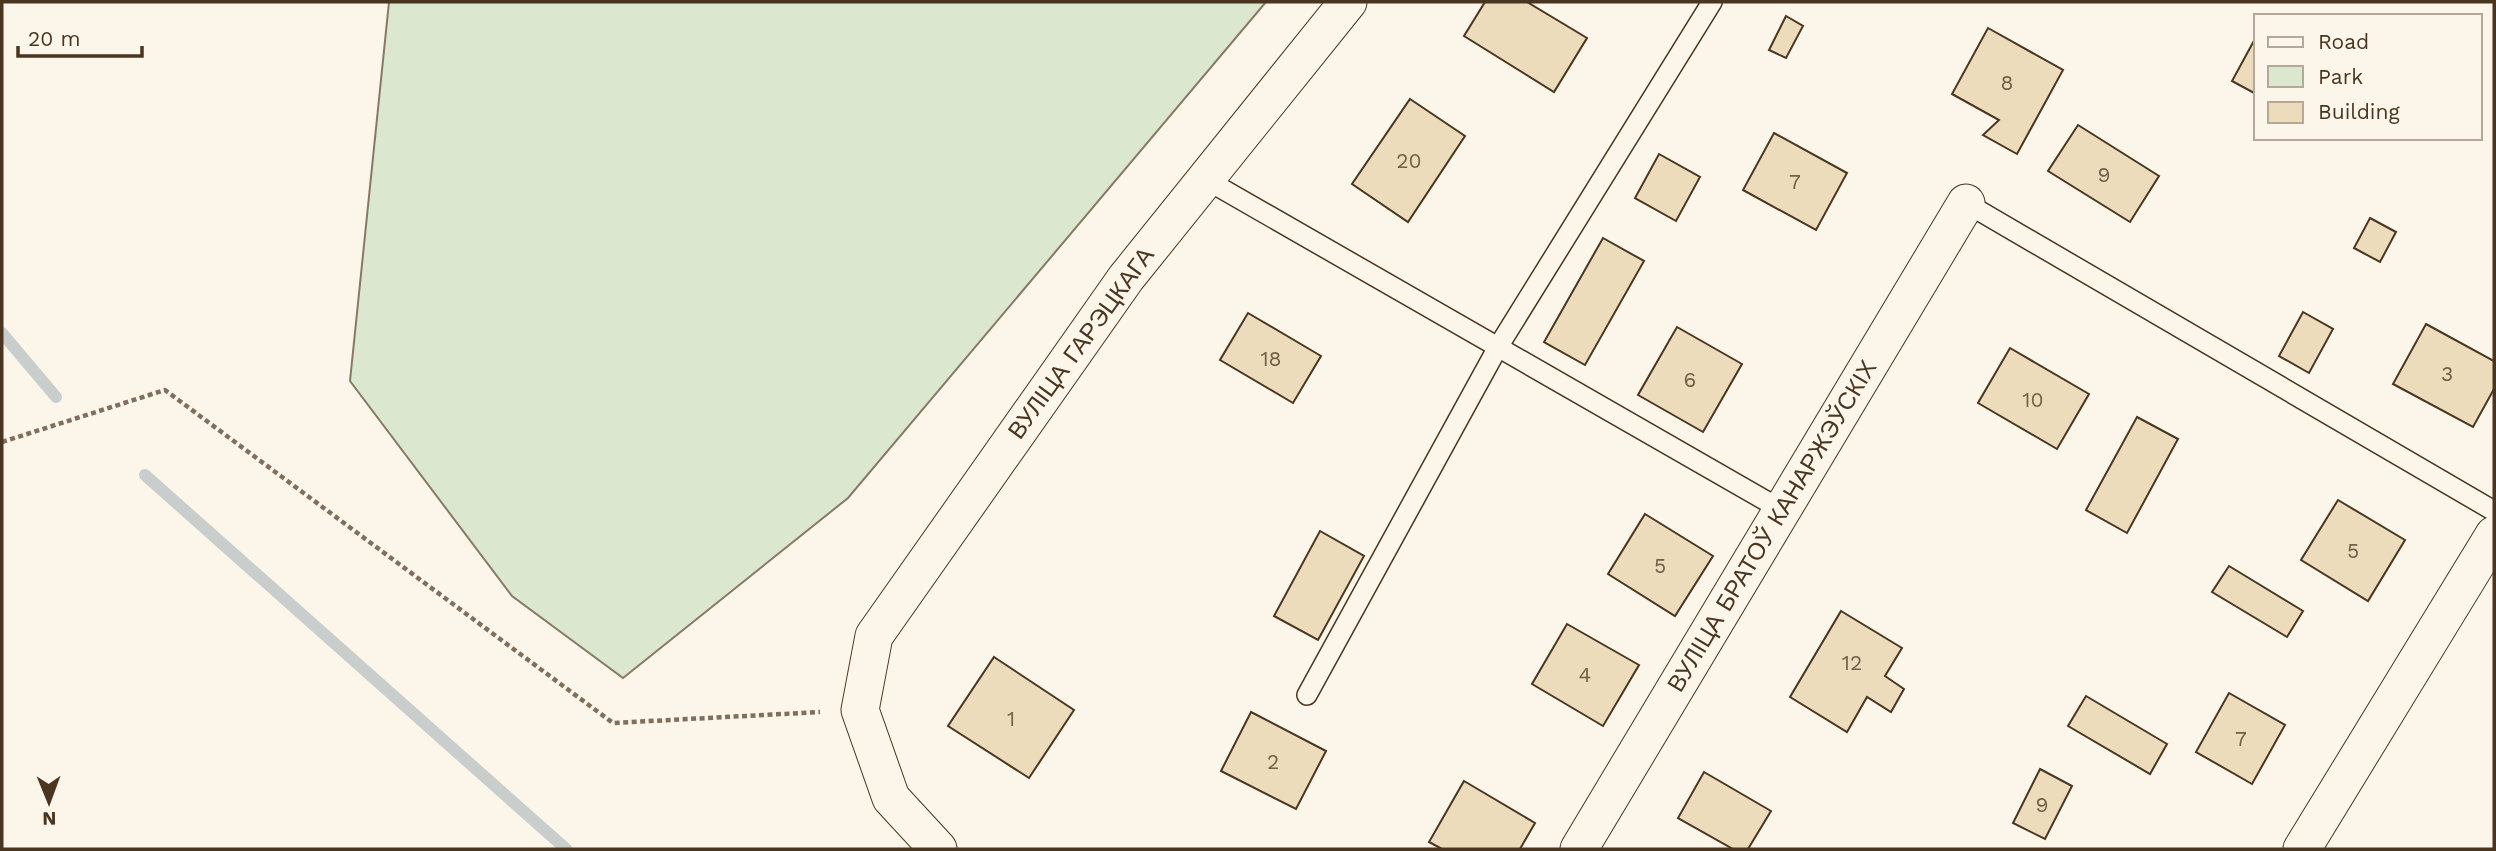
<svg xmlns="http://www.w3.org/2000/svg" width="2496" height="851" font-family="'Work Sans',sans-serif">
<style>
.green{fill:#dce7d0;stroke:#887966;stroke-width:2}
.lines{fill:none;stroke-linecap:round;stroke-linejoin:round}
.stream{stroke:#c9cecd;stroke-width:12}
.building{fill:#ecdcbc;stroke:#4a3520;stroke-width:2}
.lane-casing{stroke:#4a3520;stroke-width:22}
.street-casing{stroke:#4a3520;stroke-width:39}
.path{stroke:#7f6f5c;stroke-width:4.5;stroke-dasharray:5 3.5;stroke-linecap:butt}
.lane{stroke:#fbf6e9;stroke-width:19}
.street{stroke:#fbf6e9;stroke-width:37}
.labels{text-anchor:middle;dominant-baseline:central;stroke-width:5;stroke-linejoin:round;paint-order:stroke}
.number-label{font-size:21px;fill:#725f47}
.street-label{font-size:24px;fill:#4a3520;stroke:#fbf6e9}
</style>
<rect width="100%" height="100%" fill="#fbf6e9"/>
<polygon class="green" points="389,2 1266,2 848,498 623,678 512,596 350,381"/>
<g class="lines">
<g class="stream">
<polyline points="2,333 56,397"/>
<polyline points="145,475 566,849"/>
</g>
</g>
<g class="building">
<polygon points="1485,2 1527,2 1587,38 1554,92 1464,36"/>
<polygon points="1786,16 1803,26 1786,58 1769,50"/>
<polygon points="1988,28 2063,70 2017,154 1983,135 1999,120 1952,94"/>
<polygon points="2256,37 2256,94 2232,81"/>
<polygon points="1410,99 1465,136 1408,222 1352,184"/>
<polygon points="2078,125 2159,176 2130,222 2048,171"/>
<polygon points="1774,133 1847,173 1816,230 1743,190"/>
<polygon points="1659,154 1700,177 1676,221 1635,198"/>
<polygon points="2370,218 2396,232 2380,262 2354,248"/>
<polygon points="1603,238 1644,261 1585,365 1544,342"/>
<polygon points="2303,312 2333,329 2309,373 2279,356"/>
<polygon points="1248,313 1321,356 1293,403 1220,360"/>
<polygon points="2426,324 2494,361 2494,389 2473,427 2393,384"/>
<polygon points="1677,327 1742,364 1703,432 1638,395"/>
<polygon points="2010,348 2089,394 2057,449 1978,403"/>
<polygon points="2137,417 2178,439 2127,533 2086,510"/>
<polygon points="2338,500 2405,540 2368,601 2301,560"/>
<polygon points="1645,514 1713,556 1675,616 1608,574"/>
<polygon points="1320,531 1364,556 1318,640 1274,616"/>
<polygon points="2229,566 2303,611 2287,637 2212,592"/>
<polygon points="1841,611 1902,648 1885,676 1904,689 1891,712 1867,697 1847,732 1790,697"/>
<polygon points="1567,624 1639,665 1603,726 1532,684"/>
<polygon points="994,657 1074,710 1029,778 948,726"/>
<polygon points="2229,693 2285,725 2252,784 2196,752"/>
<polygon points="2086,696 2167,744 2150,774 2068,726"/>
<polygon points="1251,712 1326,751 1296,809 1221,771"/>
<polygon points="2040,769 2072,786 2045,839 2013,823"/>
<polygon points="1704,772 1771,811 1748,849 1733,849 1678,818"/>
<polygon points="1464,781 1535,823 1520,849 1442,849 1429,842"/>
</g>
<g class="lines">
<defs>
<g id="lane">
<polyline points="1205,179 1782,510"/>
<polyline points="1966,203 2494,511"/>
<polyline points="1307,695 1498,347 1712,2"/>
</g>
<g id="street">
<polyline points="938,849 891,798 860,710 874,636 1126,278 1348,2"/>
<polyline points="1579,849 1966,203"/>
<polyline points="2302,849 2494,535"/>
</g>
</defs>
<use href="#lane" class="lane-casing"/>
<use href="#street" class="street-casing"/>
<polyline class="path" points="2,442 165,390 613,723 820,712"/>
<use href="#lane" class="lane"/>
<use href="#street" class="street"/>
</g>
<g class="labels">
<g class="number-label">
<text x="2007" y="82">8</text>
<text x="1409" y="160">20</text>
<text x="2104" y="174">9</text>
<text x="1795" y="181">7</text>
<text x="1271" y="358">18</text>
<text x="2447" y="373">3</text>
<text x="1690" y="379">6</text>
<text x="2033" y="399">10</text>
<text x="2353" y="550">5</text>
<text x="1660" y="565">5</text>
<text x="1852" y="662">12</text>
<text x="1585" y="674">4</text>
<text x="1011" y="718">1</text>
<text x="2241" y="738">7</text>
<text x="1273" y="761">2</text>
<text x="2042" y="804">9</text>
</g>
<g class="street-label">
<text transform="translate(1081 343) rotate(-54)">ВУЛІЦА ГАРЭЦКАГА</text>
<text transform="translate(1772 526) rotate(-59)">ВУЛІЦА БРАТОЎ КАНАРЖЭЎСКІХ</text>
</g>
</g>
<rect width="2496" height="851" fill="none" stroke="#4a3520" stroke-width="7"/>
<rect x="2254" y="14" width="228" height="126" fill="#fbf6e9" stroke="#b4a999" stroke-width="2"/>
<rect x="2268" y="37" width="35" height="10" fill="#fbf6e9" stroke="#b4a999" stroke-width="2"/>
<text x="2318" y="49" font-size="21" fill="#4a3520">Road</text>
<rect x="2268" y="66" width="35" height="21" fill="#dce7d0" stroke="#b4a999" stroke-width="2"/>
<text x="2318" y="84" font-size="21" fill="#4a3520">Park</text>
<rect x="2268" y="102" width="35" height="21" fill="#ecdcbc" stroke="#b4a999" stroke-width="2"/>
<text x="2318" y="119" font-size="21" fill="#4a3520">Building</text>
<g transform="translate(49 802) rotate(179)" stroke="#fbf6e9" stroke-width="5" paint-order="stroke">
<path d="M0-5L12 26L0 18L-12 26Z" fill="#4a3520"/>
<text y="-10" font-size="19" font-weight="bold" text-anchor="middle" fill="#4a3520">N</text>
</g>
<path d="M18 46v10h124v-10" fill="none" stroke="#4a3520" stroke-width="3.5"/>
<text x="28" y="46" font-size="21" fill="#4a3520" stroke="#fbf6e9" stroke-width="5" paint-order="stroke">20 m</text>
</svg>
